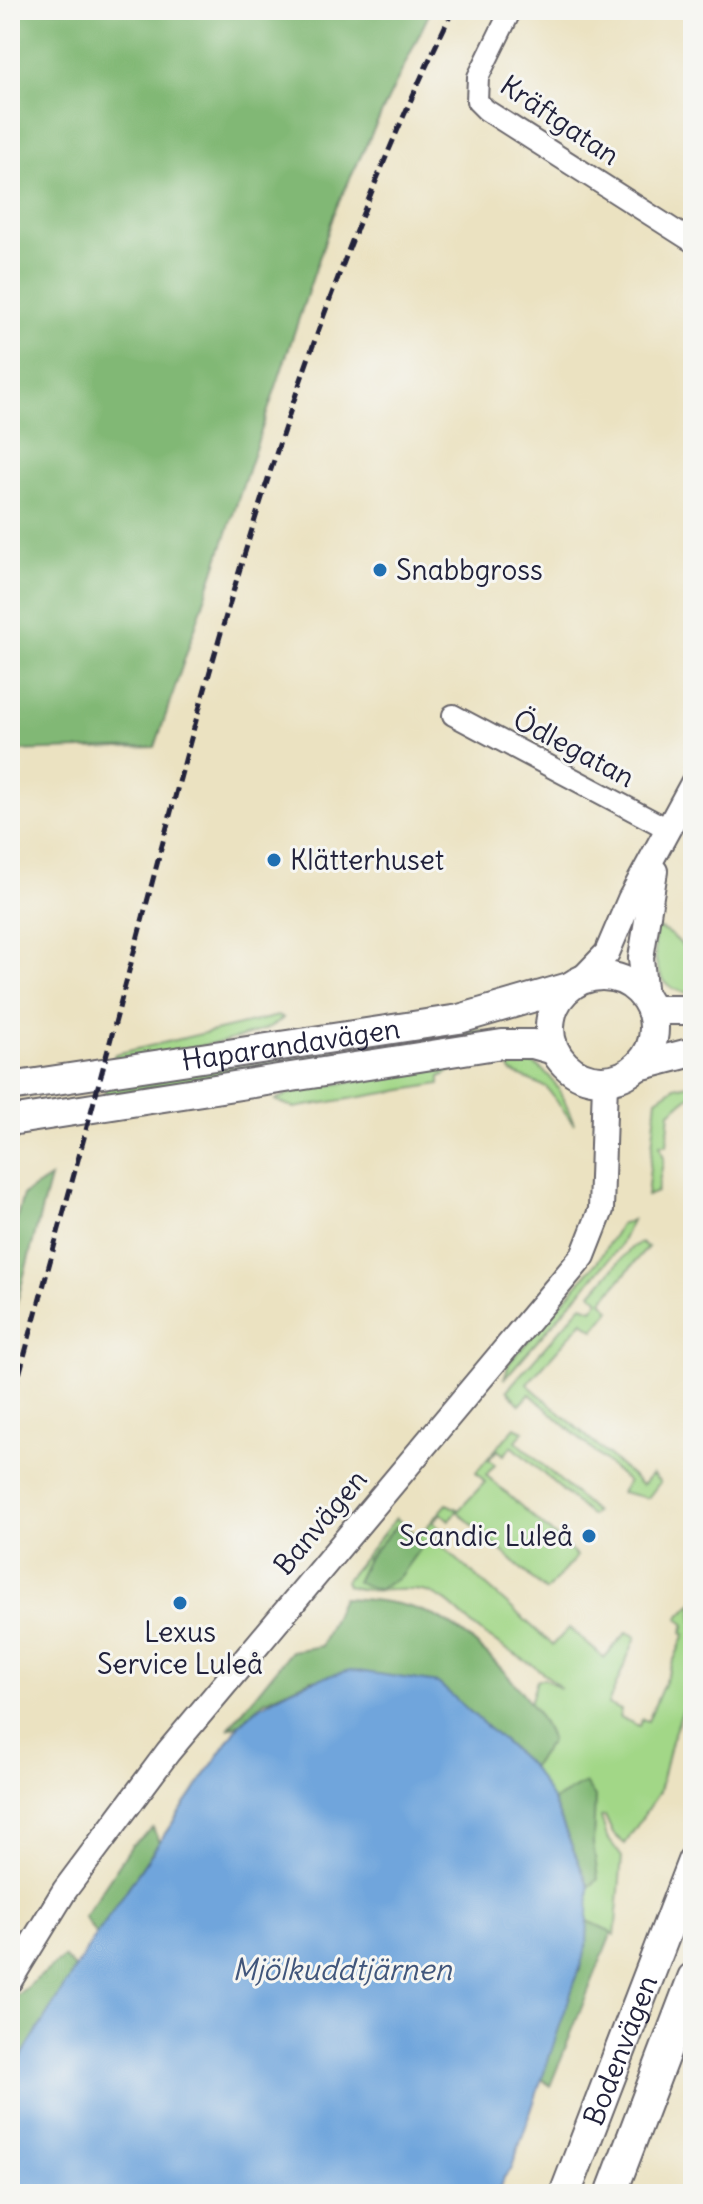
<svg xmlns="http://www.w3.org/2000/svg" width="703" height="2204" font-family="Delius,sans-serif">
<style>
.green{fill:#a2d787;stroke:#627c61;stroke-width:2}
.forest{fill:#81b874;stroke:#526d58;stroke-width:2}
.water{fill:#6fa5dc;stroke:#48648c;stroke-width:2}
.lines{fill:none;stroke-linecap:round;stroke-linejoin:round}
.minor-casing{stroke:#68656a;stroke-width:24}
.tertiary-casing{stroke:#68656a;stroke-width:28}
.secondary-casing{stroke:#68656a;stroke-width:32}
.primary-casing{stroke:#68656a;stroke-width:34}
.minor{stroke:#fff;stroke-width:20}
.tertiary{stroke:#fff;stroke-width:24}
.secondary{stroke:#fff;stroke-width:28}
.primary{stroke:#fff;stroke-width:30}
.rail{stroke:#22223b;stroke-width:5;stroke-dasharray:12 6;stroke-linecap:butt}
.poi-dot{fill:#1f6fb2;stroke:#f6f6f2;stroke-width:3}
.labels{text-anchor:middle;dominant-baseline:central;stroke-width:6;stroke-linejoin:round;paint-order:stroke}
.street-label{font-size:28px;fill:#22223b;stroke:#f6f6f2}
.poi-label{font-size:28px;fill:#22223b;stroke:#f6f6f2;text-anchor:start}
.water-label{font-size:30px;font-style:italic;fill:#41567b;stroke:#f6f6f2}
</style>
<rect width="100%" height="100%" fill="#f6f6f2"/>
<filter id="ink" filterUnits="userSpaceOnUse"><feTurbulence type="fractalNoise" baseFrequency=".0125" numOctaves="2"/><feDisplacementMap in="SourceGraphic" scale="16" xChannelSelector="R" yChannelSelector="G"/><feConvolveMatrix kernelMatrix="1 2 1 2 8 2 1 2 1" color-interpolation-filters="sRGB"/></filter>
<filter id="wash" filterUnits="userSpaceOnUse"><feTurbulence type="fractalNoise" baseFrequency=".006" numOctaves="4" result="noise"/><feDisplacementMap in="SourceGraphic" scale="32" xChannelSelector="R" yChannelSelector="G"/><feGaussianBlur stdDeviation="1.8" result="paint"/><feColorMatrix in="noise" values="0 0 0 0 0 0 0 0 0 0 0 0 0 0 0 0 0 1.4 0 .05"/><feComposite in="paint" operator="in"/></filter>
<g filter="url(#wash)">
<rect width="100%" height="100%" fill="#ebe2c1"/>
<g class="green">
<path d="M655,927C688,939 693,962 693,993C654,992 653,958 655,927Z"/>
<path d="M278,1016L283,1018C261,1042 150,1053 113,1060L115,1054Z"/>
<polygon points="482,1030 483,1033 104,1095 107,1085"/>
<path d="M506,1060C546,1054 563,1093 574,1124L546,1087L511,1072Z"/>
<polygon points="460,1066 440,1077 440,1084 294,1108 275,1100 302,1089"/>
<polygon points="693,1083 693,1093 670,1112 667,1145 660,1145 664,1158 657,1192 647,1196 657,1099 675,1087"/>
<polygon points="632,1220 619,1248 504,1379 509,1363 598,1261 620,1225"/>
<polygon points="640,1243 648,1247 602,1301 610,1310 594,1330 583,1321 527,1384 642,1485 652,1474 660,1482 648,1498 621,1492 628,1482 530,1394 520,1405 507,1390 582,1305 592,1309 599,1300 592,1293 632,1247"/>
<path d="M515,1427L524,1431L516,1441L595,1512L591,1516L512,1446L504,1455L498,1450L489,1459L495,1465L486,1475L577,1556L546,1591L457,1511L449,1520L441,1513L433,1522L441,1529L433,1538L553,1645L569,1628L604,1658L627,1632L636,1637L608,1704L621,1710L619,1717L639,1726L642,1719L648,1721L685,1634L682,1632L685,1625L678,1618L693,1602V1684L671,1741L659,1792L625,1844L613,1834L605,1816L601,1817L607,1837L622,1857L615,1935L589,1922L159,1842L240,1724L528,1710L537,1680L544,1678L561,1689C540,1665 506,1652 481,1632C463,1619 449,1598 426,1592C401,1585 378,1596 347,1586L345,1581L396,1518L418,1537L447,1504L459,1510L485,1482L476,1472Z"/>
</g>
<g class="forest">
<polygon points="10,10 431,10 336,208 155,747 10,751"/>
<polygon points="50,1178 10,1328 10,1243 23,1195"/>
<polygon points="396,1526 423,1544 400,1576 378,1590 356,1582 367,1559"/>
<path d="M342,1598C374,1599 410,1603 439,1618C478,1639 537,1700 551,1741L532,1767L438,1683L312,1679L264,1701L240,1724L228,1729L291,1651L321,1646Z"/>
<polygon points="585,1783 595,1797 593,1843 598,1879 589,1887 553,1801"/>
<polygon points="153,1828 159,1842 96,1935 84,1917 132,1845"/>
<polygon points="588,1921 612,1932 550,2086 541,2078 563,2008 580,1970"/>
<polygon points="64,1957 77,1971 10,2075 11,2000"/>
</g>
<path class="water" d="M351,1670L438,1683L532,1767L553,1801L589,1887L587,1946L511,2170L504,2177L499,2194H10V2075L96,1935L240,1724C274,1692 306,1681 351,1670Z"/>
</g>
<g filter="url(#ink)">
<g class="lines">
<defs>
<g id="minor">
<polyline points="511,10 478,77 477,101 486,110 693,242"/>
<polyline points="453,715 668,829"/>
</g>
<g id="tertiary">
<polyline points="580,981 607,953 630,899 693,783"/>
<polyline points="645,998 641,958 655,871"/>
<polyline points="10,1980 65,1890 168,1752 583,1256 601,1210 605,1081"/>
</g>
<g id="secondary">
<circle cx="602" cy="1028" r="52"/>
<polyline points="651,1010 693,1010"/>
<polyline points="639,1066 693,1052"/>
<path id="s1" d="M10,1087L459,1019L569,987"/>
<polyline points="10,1121 502,1044 533,1044 554,1050"/>
</g>
<g id="primary">
<path id="s2" d="M565,2194L693,1861"/>
<polyline points="611,2194 693,1978"/>
</g>
</defs>
<use href="#minor" class="minor-casing"/>
<use href="#tertiary" class="tertiary-casing"/>
<use href="#secondary" class="secondary-casing"/>
<use href="#primary" class="primary-casing"/>
<use href="#minor" class="minor"/>
<use href="#tertiary" class="tertiary"/>
<use href="#secondary" class="secondary"/>
<use href="#primary" class="primary"/>
<path class="rail" d="M10,1408C50,1261 91,1114 130,967C215,641 304,314 453,10"/>
</g>
</g>
<g class="poi-dot">
<circle cx="380" cy="570" r="8"/>
<circle cx="274" cy="860" r="8"/>
<circle cx="589" cy="1536" r="8"/>
<circle cx="180" cy="1603" r="8"/>
</g>
<g class="labels">
<g class="street-label">
<text transform="translate(560 120) rotate(34)">Kräftgatan</text>
<text transform="translate(574 748) rotate(28)">Ödlegatan</text>
<text stroke="none"><textPath href="#s1" startOffset="284">Haparandavägen</textPath></text>
<text transform="translate(320 1522) rotate(-50)">Banvägen</text>
<text stroke="none"><textPath href="#s2" startOffset="154">Bodenvägen</textPath></text>
</g>
<g class="poi-label">
<text x="396" y="570">Snabbgross</text>
<text x="290" y="860">Klätterhuset</text>
<text x="573" y="1536" text-anchor="end">Scandic Luleå</text>
<text x="180" y="1632" text-anchor="middle">Lexus<tspan x="180" dy="32">Service Luleå</tspan></text>
</g>
<g class="water-label">
<text x="342" y="1969">Mjölkuddtjärnen</text>
</g>
</g>
<rect width="703" height="2204" fill="none" stroke="#f6f6f2" stroke-width="40"/>
</svg>
